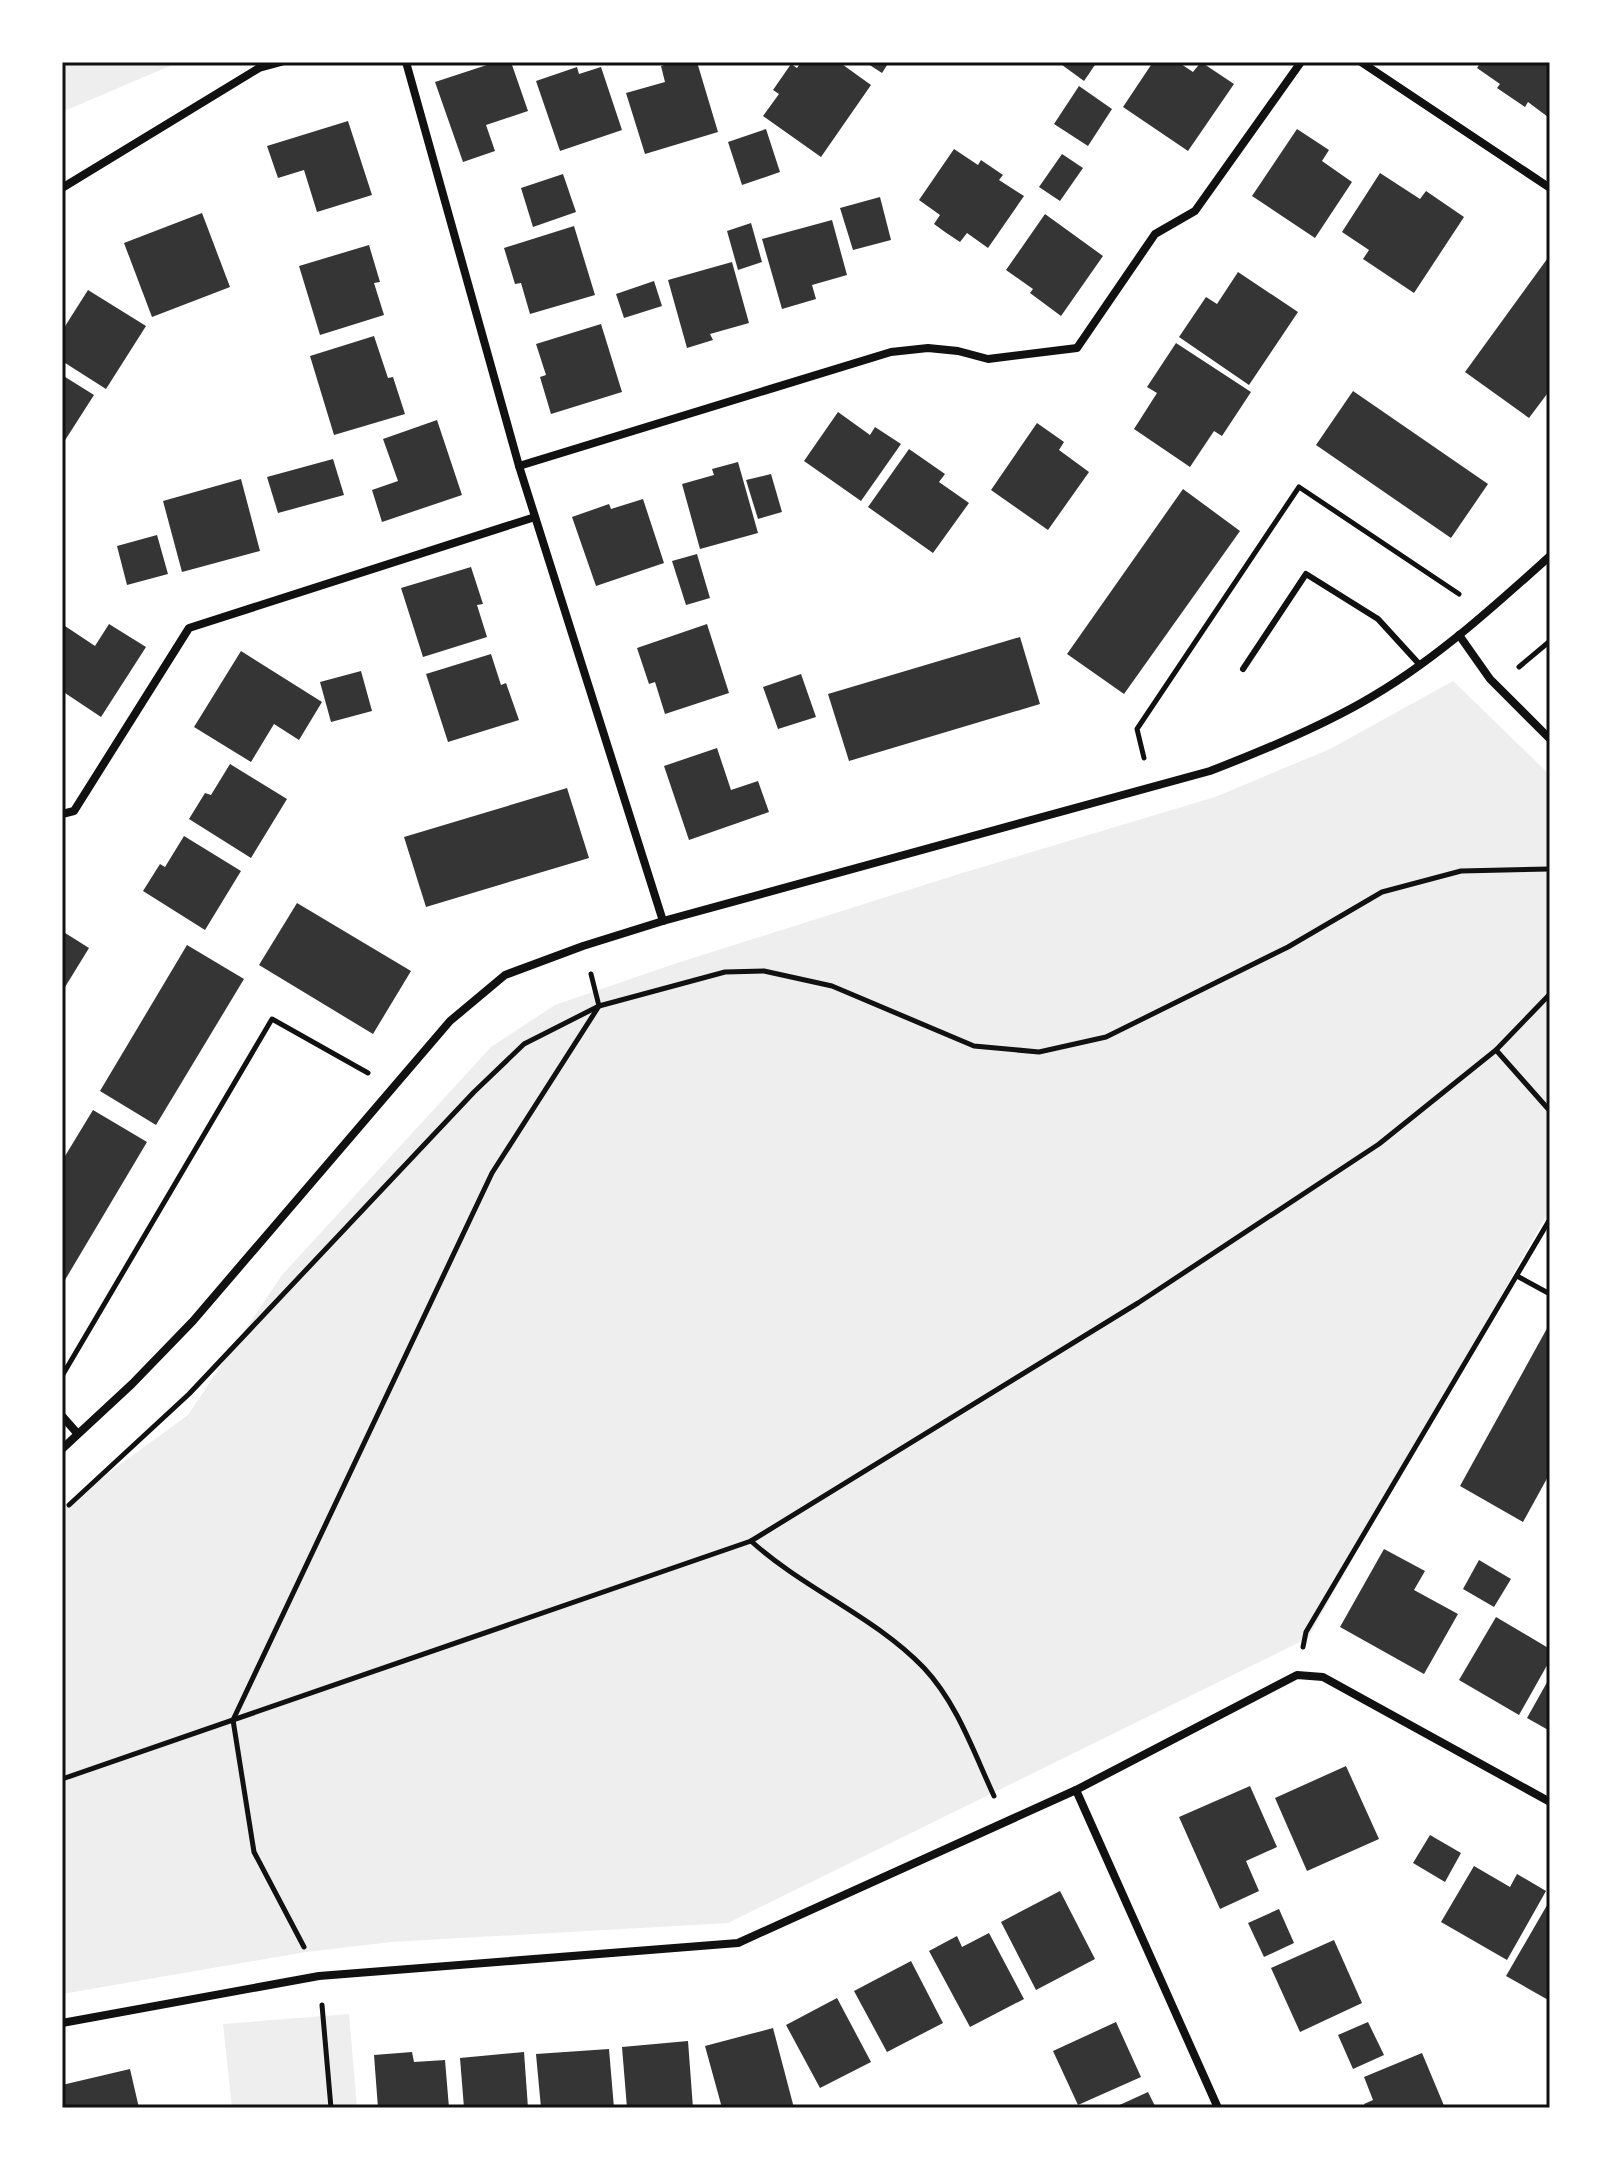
<svg xmlns="http://www.w3.org/2000/svg" width="1612" height="2170" font-family="'Alegreya Sans',sans-serif">
<style>
.green{fill:#eee}
.building{fill:#353535}
.lines{fill:none;stroke-linecap:round;stroke-linejoin:round}
.path{stroke:#111;stroke-width:5}
.service{stroke:#111;stroke-width:6}
.minor{stroke:#111;stroke-width:8}
.neatline{fill:none;stroke:#111;stroke-width:3}
</style>
<rect width="100%" height="100%" fill="#fff"/>
<g class="green">
<polygon points="62,62 179,62 62,112"/>
<polygon points="1453,681 1550,775 1550,1209 1308,1638 728,1923 391,1942 306,1952 62,1994 62,1507 188,1415 282,1275 491,1047 555,1005 677,963 959,874 1215,797 1330,749"/>
<polygon points="349,2014 357,2108 232,2108 223,2024"/>
</g>
<g class="building">
<polygon points="496,62 511,62 528,111 486,125 495,151 463,162 435,82"/>
<polygon points="673,62 697,62 718,132 645,154 626,93 665,82 661,66"/>
<polygon points="801,62 839,62 871,85 821,157 763,116 779,94 773,90 791,64 797,68"/>
<polygon points="865,62 889,62 882,73"/>
<polygon points="1058,62 1097,62 1084,81"/>
<polygon points="1153,62 1178,62 1193,72 1201,62 1234,84 1188,151 1123,107"/>
<polygon points="1481,62 1550,62 1548,117 1528,102 1525,107 1497,88 1500,84 1477,68"/>
<polygon points="577,67 579,74 601,67 622,130 560,151 536,81"/>
<polygon points="1079,86 1112,109 1088,146 1054,124"/>
<polygon points="348,121 372,195 317,212 304,170 278,178 267,146"/>
<polygon points="766,129 780,172 742,185 728,142"/>
<polygon points="1297,129 1329,150 1322,161 1352,182 1315,238 1252,196"/>
<polygon points="954,149 978,165 981,160 1003,175 999,180 1024,196 988,248 967,233 960,242 945,232 934,224 940,215 919,200"/>
<polygon points="1062,154 1083,168 1060,201 1039,187"/>
<polygon points="1380,173 1420,199 1426,191 1464,217 1414,293 1363,259 1369,250 1342,232"/>
<polygon points="563,174 576,212 533,227 521,188"/>
<polygon points="880,197 891,240 853,250 840,208"/>
<polygon points="202,213 230,287 152,317 124,243"/>
<polygon points="1045,214 1103,256 1061,316 1030,293 1033,289 1006,270"/>
<polygon points="832,220 847,275 812,285 816,299 782,309 762,239"/>
<polygon points="751,223 762,262 738,270 727,231"/>
<polygon points="574,226 595,295 530,314 521,283 515,284 504,248"/>
<polygon points="369,245 380,282 374,283 384,315 320,335 299,266"/>
<polygon points="1550,255 1550,390 1529,418 1465,372"/>
<polygon points="732,262 749,323 710,334 713,340 687,348 668,280"/>
<polygon points="1238,272 1298,312 1249,385 1179,337 1206,297 1217,304"/>
<polygon points="654,281 662,306 624,318 616,294"/>
<polygon points="88,290 146,326 106,389 62,361 62,331"/>
<polygon points="601,324 622,392 551,414 540,377 546,375 536,344"/>
<polygon points="374,336 388,378 393,377 405,414 334,435 310,356"/>
<polygon points="1176,343 1251,392 1222,436 1214,431 1190,467 1134,429 1157,393 1147,387"/>
<polygon points="62,375 94,395 62,445"/>
<polygon points="1353,391 1488,484 1451,538 1316,445"/>
<polygon points="838,412 870,435 875,427 901,444 861,501 804,461"/>
<polygon points="437,420 462,495 382,522 372,490 398,481 383,439"/>
<polygon points="1037,423 1064,442 1059,450 1089,472 1048,530 991,490"/>
<polygon points="909,449 945,474 939,482 969,503 933,553 868,507"/>
<polygon points="333,459 344,495 278,513 267,477"/>
<polygon points="738,462 758,533 700,549 682,484 714,475 712,469"/>
<polygon points="771,474 782,512 758,519 746,480"/>
<polygon points="241,479 260,551 182,572 163,501"/>
<polygon points="1183,489 1240,531 1124,694 1067,654"/>
<polygon points="643,499 664,563 596,586 572,517 609,504 611,509"/>
<polygon points="157,535 168,574 127,585 117,546"/>
<polygon points="697,554 710,598 686,605 672,561"/>
<polygon points="471,567 483,604 477,605 487,637 423,657 401,588"/>
<polygon points="62,624 95,646 109,624 146,647 101,717 62,691"/>
<polygon points="707,624 729,693 665,714 655,682 649,684 637,648"/>
<polygon points="1020,637 1040,704 849,761 828,694"/>
<polygon points="241,651 322,702 299,740 274,724 251,762 194,727"/>
<polygon points="491,654 501,685 506,683 519,720 448,742 426,674"/>
<polygon points="361,671 372,711 331,722 320,682"/>
<polygon points="801,674 816,717 778,729 763,687"/>
<polygon points="717,748 731,790 758,781 769,812 689,840 664,766"/>
<polygon points="230,764 287,799 251,858 189,819 205,793 211,795"/>
<polygon points="567,788 589,858 426,907 404,837"/>
<polygon points="184,836 241,871 205,930 143,891 160,864 165,867"/>
<polygon points="297,903 411,971 373,1034 259,965"/>
<polygon points="62,931 89,948 62,992"/>
<polygon points="187,945 244,979 156,1125 100,1091"/>
<polygon points="93,1110 147,1142 62,1285 62,1161"/>
<polygon points="1550,1323 1550,1473 1523,1522 1460,1486"/>
<polygon points="1384,1549 1425,1571 1414,1590 1458,1614 1424,1674 1340,1627"/>
<polygon points="1479,1560 1511,1579 1494,1607 1463,1589"/>
<polygon points="1496,1617 1550,1649 1550,1660 1519,1715 1459,1680"/>
<polygon points="1550,1677 1550,1731 1527,1718"/>
<polygon points="1346,1766 1379,1839 1307,1871 1275,1798"/>
<polygon points="1250,1786 1277,1847 1246,1861 1259,1891 1220,1909 1179,1817"/>
<polygon points="1430,1835 1461,1853 1445,1882 1413,1863"/>
<polygon points="1474,1866 1510,1887 1517,1874 1546,1891 1507,1960 1441,1922"/>
<polygon points="1060,1891 1095,1959 1036,1990 1001,1922"/>
<polygon points="1550,1900 1550,2001 1506,1976"/>
<polygon points="1279,1909 1294,1943 1264,1957 1248,1923"/>
<polygon points="989,1933 1024,1999 970,2027 929,1951 957,1936 962,1947"/>
<polygon points="1334,1940 1362,2003 1300,2032 1271,1968"/>
<polygon points="911,1961 943,2023 887,2052 854,1991"/>
<polygon points="837,1998 871,2062 820,2088 786,2025"/>
<polygon points="1116,2022 1141,2077 1078,2105 1053,2051"/>
<polygon points="1368,2022 1384,2055 1353,2069 1338,2035"/>
<polygon points="773,2028 794,2108 722,2108 705,2046"/>
<polygon points="688,2041 693,2108 627,2108 622,2047"/>
<polygon points="609,2049 614,2108 541,2108 536,2054"/>
<polygon points="412,2052 414,2062 445,2060 449,2108 378,2108 374,2055"/>
<polygon points="524,2052 528,2108 464,2108 460,2058"/>
<polygon points="1422,2053 1445,2108 1366,2108 1364,2104 1373,2100 1364,2077"/>
<polygon points="130,2069 139,2108 62,2108 62,2085"/>
<polygon points="1148,2092 1156,2108 1113,2108"/>
</g>
<g class="lines">
<g class="path">
<polyline points="1519,667 1550,641"/>
<polyline points="1144,758 1137,729 1299,487 1459,594"/>
<polyline points="1496,1050 1550,1111"/>
<polyline points="1517,1276 1550,1294"/>
<polyline points="62,1376 272,1019 368,1073"/>
<polyline points="69,1505 189,1394 474,1092 524,1044 599,1006 725,972 764,971 832,986 974,1046 1039,1052 1106,1037 1288,947 1382,892 1461,871 1550,869"/>
<path d="M751,1541C804,1589 874,1616 924,1668C957,1703 974,1753 994,1796"/>
<polyline points="1303,1647 1306,1632 1550,1219"/>
<polyline points="62,1779 751,1541 1138,1303 1379,1144 1496,1050 1550,994"/>
<polyline points="304,1947 254,1852 233,1720 492,1173 599,1006 591,974"/>
<polyline points="322,2005 331,2108"/>
</g>
<polyline class="service" points="1243,669 1306,574 1378,619 1420,665"/>
<g class="minor">
<polyline points="406,62 519,466 663,921"/>
<polyline points="1361,62 1550,188"/>
<polyline points="62,188 259,68 281,62"/>
<polyline points="519,466 891,352 928,348 958,351 988,359 1077,348 1155,234 1195,211 1301,62"/>
<polyline points="1459,635 1490,679 1550,739"/>
<polyline points="62,814 74,811 189,628 535,517"/>
<polyline points="62,1416 77,1433"/>
<path d="M62,1449L132,1384L193,1321L450,1021L505,975L583,946L663,921L1210,771C1262,751 1313,730 1361,703C1431,664 1491,609 1550,556"/>
<polyline points="1076,1790 1218,2108"/>
<polyline points="62,2023 319,1976 738,1943 1076,1790 1297,1675 1323,1677 1550,1802"/>
</g>
</g>
<rect width="1612" height="2170" fill="none" stroke="#ffffff" stroke-width="128"/>
<rect x="64" y="64" width="1484" height="2042" class="neatline"/>
</svg>
